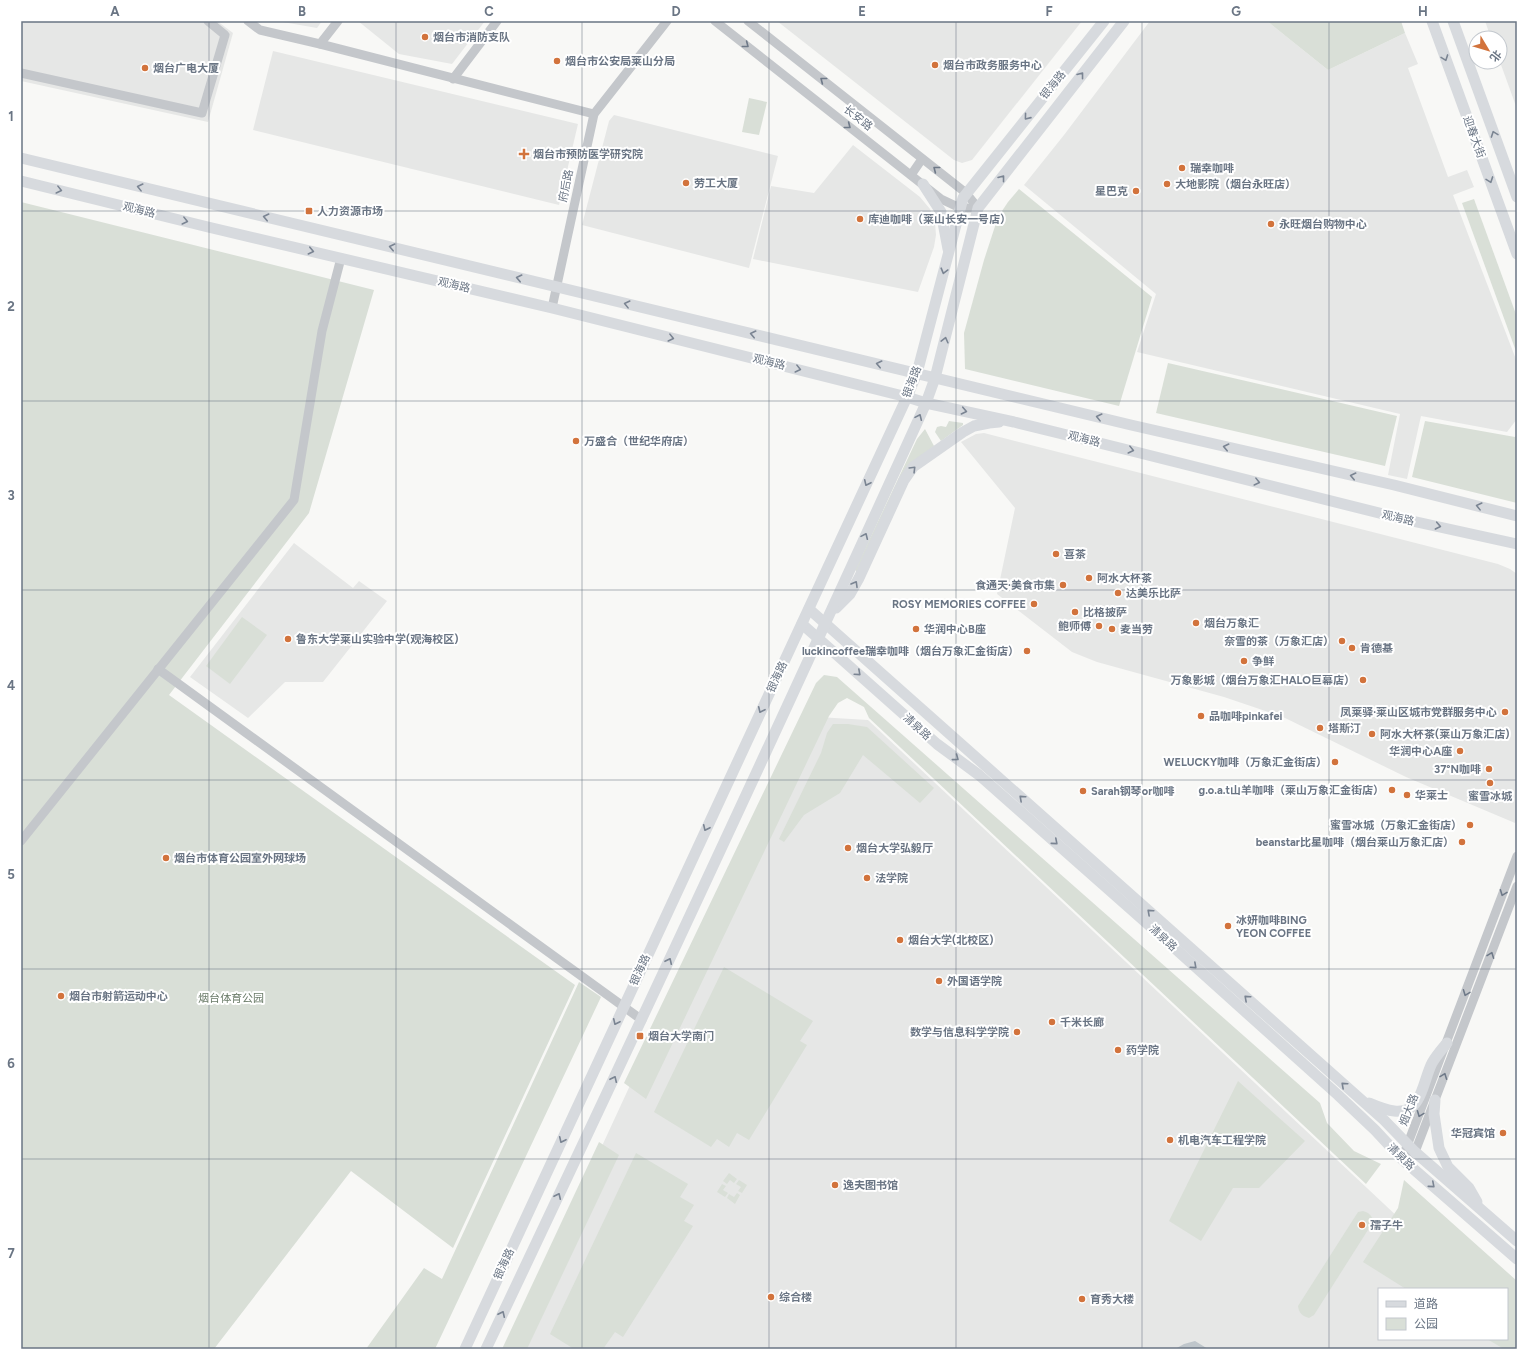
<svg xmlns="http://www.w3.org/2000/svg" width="1538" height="1370" font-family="Figtree,'Noto Sans SC',sans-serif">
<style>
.built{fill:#e6e7e6}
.green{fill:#d9dfd7}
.water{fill:#bfc6cb}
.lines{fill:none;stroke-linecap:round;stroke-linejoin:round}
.minor{stroke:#c4c7cb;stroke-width:9}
.major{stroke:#d7dade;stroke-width:11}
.oneway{stroke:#6e7988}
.oneway2{stroke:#7a8492}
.grid{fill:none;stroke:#6a7584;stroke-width:1;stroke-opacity:0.55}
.poi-dot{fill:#d2733c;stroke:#fff;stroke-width:1.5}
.labels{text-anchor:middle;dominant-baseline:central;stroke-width:4;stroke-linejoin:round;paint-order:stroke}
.poi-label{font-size:11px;font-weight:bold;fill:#6a7584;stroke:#fff;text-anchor:start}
.street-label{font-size:11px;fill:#6a7584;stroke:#fff}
.park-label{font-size:11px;fill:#6a7b68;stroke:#fff}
.neatline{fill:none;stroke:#6a7584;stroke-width:1.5}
.grid-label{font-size:13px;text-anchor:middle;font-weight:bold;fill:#6a7584}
</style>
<rect width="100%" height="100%" fill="#f8f8f6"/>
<g class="built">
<polygon points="21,21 217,21 233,33 208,122 21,81"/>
<polygon points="277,21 322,21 317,28"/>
<polygon points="358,21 485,21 452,64 399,54"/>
<polygon points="777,21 1082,21 972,160 962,163 954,160"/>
<polygon points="1150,21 1267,21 1328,70 1405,33 1418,64 1408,68 1448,177 1467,170 1474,187 1453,195 1517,362 1517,419 1507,432 1421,416 1407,479 1388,475 1400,414 1137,352 1156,294 1024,185 1064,135"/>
<polygon points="1485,21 1517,21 1517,109 1500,62 1500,38 1491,38"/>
<polygon points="273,51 578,124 559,205 253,130"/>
<polygon points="614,115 778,156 749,268 582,225 609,121"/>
<polygon points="853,145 920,197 930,209 935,223 936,235 934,247 918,292 753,259 771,186 814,193"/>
<polygon points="984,433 1498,564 1510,569 1517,574 1517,819 1515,823 1406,777 1283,717 1224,697 1097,662 1072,652 997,594 1015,508 961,442 976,434"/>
<polygon points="294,543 353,588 359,581 387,601 323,682 285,682 248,718 190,677"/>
<polygon points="801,716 868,720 1400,1219 1500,1289 1379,1289 1379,1339 1507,1339 1517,1301 1517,1349 508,1349"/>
</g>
<g class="green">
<polygon points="1267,21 1401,21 1405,33 1328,70"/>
<polygon points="749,98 767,102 759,135 742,132"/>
<polygon points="1019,189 1152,297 1119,406 965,369 964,333 984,260 998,217 1008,202"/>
<polygon points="1474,199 1517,317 1517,354 1462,203"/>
<polygon points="21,202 374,290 309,513 169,695 575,985 453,1248 351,1171 214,1349 21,1349"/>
<polygon points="1168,363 1397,416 1385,466 1156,413"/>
<polygon points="949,421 963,423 963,425 941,441 935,432 937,427 941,426 946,427"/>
<polygon points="1425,421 1515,437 1517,434 1517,503 1412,477"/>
<polygon points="925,429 934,446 914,461 858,572 855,570 917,439"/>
<polygon points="242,617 267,635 230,684 206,666"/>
<polygon points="824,675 837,677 1320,1103 1327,1123 1354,1151 1381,1164 1366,1184 869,718 864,707 847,698 838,703 829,716 646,1099 624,1083 816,683"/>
<polygon points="833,724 848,724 867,727 934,788 920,803 863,755 840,793 804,815 784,842 779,839 821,753 827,733"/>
<polygon points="724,967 813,1021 800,1041 807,1045 749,1140 737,1133 729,1147 717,1139 711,1147 654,1112"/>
<polygon points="579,982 601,997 435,1349 366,1349 424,1268 442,1279"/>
<polygon points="1238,1081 1305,1141 1259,1188 1233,1188 1201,1241 1169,1221"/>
<polygon points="599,1142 619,1155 527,1349 502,1349"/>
<polygon points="636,1153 688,1184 680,1197 694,1205 684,1221 693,1226 623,1337 615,1332 603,1349 574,1349 550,1334"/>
<polygon points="729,1173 737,1179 734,1183 730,1180 727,1184 723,1181"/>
<polygon points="739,1180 747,1185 742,1193 738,1191 741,1187 736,1184"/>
<polygon points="1404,1180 1517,1281 1517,1349 1504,1349 1487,1339 1507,1339 1507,1289 1406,1289 1363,1262 1398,1208"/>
<polygon points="722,1184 726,1186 723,1190 728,1193 725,1197 717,1192"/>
<polygon points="737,1193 740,1195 735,1204 727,1198 729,1194 734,1197"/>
<path d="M1363,1211C1369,1213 1372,1215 1373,1222L1314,1315L1309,1318C1303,1316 1299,1314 1298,1306L1358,1212Z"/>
</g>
<polygon class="water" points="1195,1341 1208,1349 1175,1349 1184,1344"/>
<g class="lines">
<g class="minor">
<polyline points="248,21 260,30 320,44 594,114"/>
<polyline points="715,21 941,199 960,208 978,208"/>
<polyline points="748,21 966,193 978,208"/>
<polyline points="320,44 338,21"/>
<polyline points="21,73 202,113 225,35 208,21"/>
<polyline points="453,79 497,21"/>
<polyline points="911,175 922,159"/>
<polyline points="552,308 594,114 667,21"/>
<polyline points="158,669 642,1020"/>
<polyline points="21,841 294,500 322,331 341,258"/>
<polyline points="1409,1155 1415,1152 1517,886"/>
<polyline points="1402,1159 1517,856"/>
</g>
<g class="major">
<polyline points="1432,21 1517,254"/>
<polyline points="1453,21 1517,197"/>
<polyline points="21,158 1131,425 1394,485 1517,516"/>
<polyline points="21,181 208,227 552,308 907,397 926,403 1014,422 1136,452 1403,519 1517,544"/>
<polyline points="923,184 941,212 948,249"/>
<polyline points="836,608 850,594 859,578 904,480 913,467 963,432 974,426 989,423 999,422"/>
<polyline points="809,609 1384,1120 1415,1152 1517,1241"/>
<polyline points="802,624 937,744 979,775 1160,935 1338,1095 1375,1130 1402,1159 1517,1259"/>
<polyline points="1435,1100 1434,1114 1439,1148 1448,1167 1469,1188 1477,1202"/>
<path d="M1369,1103C1383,1109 1406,1119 1417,1101C1424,1090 1426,1075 1432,1063C1436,1056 1442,1049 1447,1043"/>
<polyline points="465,1349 907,397 917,373 963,198 1104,21"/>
<path d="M486,1349C635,1035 782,720 926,403L935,378L978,208L1124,21"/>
</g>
</g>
<defs><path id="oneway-chevron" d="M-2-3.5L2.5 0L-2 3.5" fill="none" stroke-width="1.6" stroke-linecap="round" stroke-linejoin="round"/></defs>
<g class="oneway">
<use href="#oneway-chevron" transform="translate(746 45) rotate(38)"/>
<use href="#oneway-chevron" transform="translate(823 80) rotate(-142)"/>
<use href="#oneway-chevron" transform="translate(848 126) rotate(38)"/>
<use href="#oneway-chevron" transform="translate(936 169) rotate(-142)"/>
<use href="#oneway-chevron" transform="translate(1503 893) rotate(111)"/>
<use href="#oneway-chevron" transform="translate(1491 955) rotate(-69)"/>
<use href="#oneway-chevron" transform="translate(1466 993) rotate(111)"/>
<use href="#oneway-chevron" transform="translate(1444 1076) rotate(-69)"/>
<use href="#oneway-chevron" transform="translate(1420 1114) rotate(111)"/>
</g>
<g class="oneway2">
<use href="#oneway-chevron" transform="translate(1445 58) rotate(70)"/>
<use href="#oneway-chevron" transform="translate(1081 75) rotate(-52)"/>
<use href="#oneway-chevron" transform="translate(1027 117) rotate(129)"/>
<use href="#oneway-chevron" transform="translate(1494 134) rotate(-110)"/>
<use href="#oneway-chevron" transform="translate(1002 178) rotate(-52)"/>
<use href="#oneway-chevron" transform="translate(1490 180) rotate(70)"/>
<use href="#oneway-chevron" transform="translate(140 187) rotate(-166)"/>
<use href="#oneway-chevron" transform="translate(59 190) rotate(14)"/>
<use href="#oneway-chevron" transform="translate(266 217) rotate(-167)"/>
<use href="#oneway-chevron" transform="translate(185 221) rotate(14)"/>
<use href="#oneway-chevron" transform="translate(392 247) rotate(-167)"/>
<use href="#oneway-chevron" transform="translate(311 251) rotate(13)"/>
<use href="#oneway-chevron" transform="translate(944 271) rotate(105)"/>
<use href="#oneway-chevron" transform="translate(519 278) rotate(-167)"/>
<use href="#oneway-chevron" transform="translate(627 304) rotate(-166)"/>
<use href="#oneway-chevron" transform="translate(753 334) rotate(-167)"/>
<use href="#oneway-chevron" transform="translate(671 338) rotate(14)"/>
<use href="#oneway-chevron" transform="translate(945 340) rotate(-76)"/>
<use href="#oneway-chevron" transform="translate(879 364) rotate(-167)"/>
<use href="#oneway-chevron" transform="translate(798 369) rotate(14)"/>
<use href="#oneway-chevron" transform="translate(964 411) rotate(12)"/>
<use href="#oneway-chevron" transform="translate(919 417) rotate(-66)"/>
<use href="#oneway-chevron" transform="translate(1099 417) rotate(-166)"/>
<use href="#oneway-chevron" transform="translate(1226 447) rotate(-167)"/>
<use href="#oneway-chevron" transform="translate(1131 450) rotate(14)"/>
<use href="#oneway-chevron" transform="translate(913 469) rotate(-45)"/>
<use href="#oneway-chevron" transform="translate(1353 476) rotate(-167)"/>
<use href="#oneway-chevron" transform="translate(1257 482) rotate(14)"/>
<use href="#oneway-chevron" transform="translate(867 483) rotate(115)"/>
<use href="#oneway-chevron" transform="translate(1479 506) rotate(-166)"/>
<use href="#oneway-chevron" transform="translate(1438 526) rotate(11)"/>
<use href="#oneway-chevron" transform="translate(865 536) rotate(-66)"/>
<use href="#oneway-chevron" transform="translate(855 584) rotate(-60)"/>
<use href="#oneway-chevron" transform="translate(858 673) rotate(42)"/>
<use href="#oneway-chevron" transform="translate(761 710) rotate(115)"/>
<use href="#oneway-chevron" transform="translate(956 758) rotate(37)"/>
<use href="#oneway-chevron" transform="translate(1022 798) rotate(-138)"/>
<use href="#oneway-chevron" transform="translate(706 828) rotate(115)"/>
<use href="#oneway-chevron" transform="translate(1055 842) rotate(41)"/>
<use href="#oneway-chevron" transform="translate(1150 912) rotate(-138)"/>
<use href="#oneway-chevron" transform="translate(669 961) rotate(-65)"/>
<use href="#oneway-chevron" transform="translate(1194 966) rotate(42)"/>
<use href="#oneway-chevron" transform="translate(1247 998) rotate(-138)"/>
<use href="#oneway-chevron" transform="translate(616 1022) rotate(115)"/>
<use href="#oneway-chevron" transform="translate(614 1079) rotate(-65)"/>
<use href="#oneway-chevron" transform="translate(1344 1085) rotate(-138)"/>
<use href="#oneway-chevron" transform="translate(562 1140) rotate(115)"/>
<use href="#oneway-chevron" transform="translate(1432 1185) rotate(41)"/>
<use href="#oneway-chevron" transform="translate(558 1196) rotate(-65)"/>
<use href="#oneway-chevron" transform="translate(502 1314) rotate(-65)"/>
</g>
<path class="grid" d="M209,21V1349M396,21V1349M582,21V1349M769,21V1349M956,21V1349M1142,21V1349M1329,21V1349M21,211H1517M21,401H1517M21,590H1517M21,780H1517M21,969H1517M21,1159H1517"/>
<g class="poi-dot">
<circle cx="425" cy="37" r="4"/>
<circle cx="557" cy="61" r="4"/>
<circle cx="935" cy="65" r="4"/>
<circle cx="145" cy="68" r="4"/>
<path d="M522 148h4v4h4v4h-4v4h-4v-4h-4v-4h4z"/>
<circle cx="1182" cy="168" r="4"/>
<circle cx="686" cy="183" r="4"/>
<circle cx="1167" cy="184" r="4"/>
<circle cx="1136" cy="191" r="4"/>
<rect x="305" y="207" width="8" height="8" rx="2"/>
<circle cx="860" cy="219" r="4"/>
<circle cx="1271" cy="224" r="4"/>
<circle cx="576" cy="441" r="4"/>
<circle cx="1056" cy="554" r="4"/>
<circle cx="1089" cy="578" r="4"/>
<circle cx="1063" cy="585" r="4"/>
<circle cx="1118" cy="593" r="4"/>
<circle cx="1034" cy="604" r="4"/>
<circle cx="1075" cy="612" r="4"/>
<circle cx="1196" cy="623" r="4"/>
<circle cx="1099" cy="626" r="4"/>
<circle cx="916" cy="629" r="4"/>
<circle cx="1112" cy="629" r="4"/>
<circle cx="288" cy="639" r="4"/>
<circle cx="1342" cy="641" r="4"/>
<circle cx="1352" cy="648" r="4"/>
<circle cx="1027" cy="651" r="4"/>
<circle cx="1244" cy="661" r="4"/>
<circle cx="1363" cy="680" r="4"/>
<circle cx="1505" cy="712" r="4"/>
<circle cx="1201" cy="716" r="4"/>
<circle cx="1320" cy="728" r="4"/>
<circle cx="1372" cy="734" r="4"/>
<circle cx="1460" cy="751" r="4"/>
<circle cx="1335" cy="762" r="4"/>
<circle cx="1489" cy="769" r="4"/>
<circle cx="1490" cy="783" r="4"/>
<circle cx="1392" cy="790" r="4"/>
<circle cx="1083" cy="791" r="4"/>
<circle cx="1407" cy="795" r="4"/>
<circle cx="1470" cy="825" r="4"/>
<circle cx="1462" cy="842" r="4"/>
<circle cx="848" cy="848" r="4"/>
<circle cx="166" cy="858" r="4"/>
<circle cx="867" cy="878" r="4"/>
<circle cx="1228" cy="926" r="4"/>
<circle cx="900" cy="940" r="4"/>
<circle cx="939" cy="981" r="4"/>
<circle cx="61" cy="996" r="4"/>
<circle cx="1052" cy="1022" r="4"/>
<circle cx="1017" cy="1032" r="4"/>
<rect x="636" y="1032" width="8" height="8" rx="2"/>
<circle cx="1118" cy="1050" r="4"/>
<circle cx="1503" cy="1133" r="4"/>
<circle cx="1170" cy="1140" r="4"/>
<circle cx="835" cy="1185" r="4"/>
<circle cx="1362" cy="1225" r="4"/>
<circle cx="771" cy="1297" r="4"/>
<circle cx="1082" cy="1299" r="4"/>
</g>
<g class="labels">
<g class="poi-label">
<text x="433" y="37">烟台市消防支队</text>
<text x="565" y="61">烟台市公安局莱山分局</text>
<text x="943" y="65">烟台市政务服务中心</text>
<text x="153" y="68">烟台广电大厦</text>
<text x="533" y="154">烟台市预防医学研究院</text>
<text x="1190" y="168">瑞幸咖啡</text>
<text x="694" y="183">劳工大厦</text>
<text x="1175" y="184">大地影院（烟台永旺店）</text>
<text x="1128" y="191" text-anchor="end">星巴克</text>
<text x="317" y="211">人力资源市场</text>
<text x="868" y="219">库迪咖啡（莱山长安一号店）</text>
<text x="1279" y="224">永旺烟台购物中心</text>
<text x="584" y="441">万盛合（世纪华府店）</text>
<text x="1064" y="554">喜茶</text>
<text x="1097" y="578">阿水大杯茶</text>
<text x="1055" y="585" text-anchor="end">食通天·美食市集</text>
<text x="1126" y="593">达美乐比萨</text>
<text x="1026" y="604" text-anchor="end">ROSY MEMORIES COFFEE</text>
<text x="1083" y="612">比格披萨</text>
<text x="1204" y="623">烟台万象汇</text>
<text x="1091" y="626" text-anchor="end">鲍师傅</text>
<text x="924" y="629">华润中心B座</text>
<text x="1120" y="629">麦当劳</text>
<text x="296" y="639">鲁东大学莱山实验中学(观海校区)</text>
<text x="1334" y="641" text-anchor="end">奈雪的茶（万象汇店）</text>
<text x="1360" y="648">肯德基</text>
<text x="1019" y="651" text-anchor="end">luckincoffee瑞幸咖啡（烟台万象汇金街店）</text>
<text x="1252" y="661">争鲜</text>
<text x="1355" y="680" text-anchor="end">万象影城（烟台万象汇HALO巨幕店）</text>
<text x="1497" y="712" text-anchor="end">凤莱驿·莱山区城市党群服务中心</text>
<text x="1209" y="716">品咖啡pinkafei</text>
<text x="1328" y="728">塔斯汀</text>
<text x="1380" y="734">阿水大杯茶(莱山万象汇店)</text>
<text x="1452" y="751" text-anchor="end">华润中心A座</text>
<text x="1327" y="762" text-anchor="end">WELUCKY咖啡（万象汇金街店）</text>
<text x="1481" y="769" text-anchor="end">37°N咖啡</text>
<text x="1384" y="790" text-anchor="end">g.o.a.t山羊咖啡（莱山万象汇金街店）</text>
<text x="1091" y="791">Sarah钢琴or咖啡</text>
<text x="1415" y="795">华莱士</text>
<text x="1490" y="796" text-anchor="middle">蜜雪冰城</text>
<text x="1462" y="825" text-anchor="end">蜜雪冰城（万象汇金街店）</text>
<text x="1454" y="842" text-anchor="end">beanstar比星咖啡（烟台莱山万象汇店）</text>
<text x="856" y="848">烟台大学弘毅厅</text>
<text x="174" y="858">烟台市体育公园室外网球场</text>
<text x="875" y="878">法学院</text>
<text x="1236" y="920">冰妍咖啡BING<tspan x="1236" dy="13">YEON COFFEE</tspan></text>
<text x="908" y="940">烟台大学(北校区)</text>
<text x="947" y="981">外国语学院</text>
<text x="69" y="996">烟台市射箭运动中心</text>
<text x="1060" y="1022">千米长廊</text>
<text x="1009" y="1032" text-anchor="end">数学与信息科学学院</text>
<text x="648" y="1036">烟台大学南门</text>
<text x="1126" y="1050">药学院</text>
<text x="1495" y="1133" text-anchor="end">华冠宾馆</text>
<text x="1178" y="1140">机电汽车工程学院</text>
<text x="843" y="1185">逸夫图书馆</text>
<text x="1370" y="1225">孺子牛</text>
<text x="779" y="1297">综合楼</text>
<text x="1090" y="1299">育秀大楼</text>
</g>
<g class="street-label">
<text transform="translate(1053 85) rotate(-51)">银海路</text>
<text transform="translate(858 118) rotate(38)">长安路</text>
<text transform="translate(1474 137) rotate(70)">迎春大街</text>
<text transform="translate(566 186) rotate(-78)">府后路</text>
<text transform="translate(139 210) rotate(14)">观海路</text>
<text transform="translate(454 285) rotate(13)">观海路</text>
<text transform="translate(769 362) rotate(14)">观海路</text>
<text transform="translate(912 382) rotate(-69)">银海路</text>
<text transform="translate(1084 439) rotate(14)">观海路</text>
<text transform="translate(1398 518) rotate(13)">观海路</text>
<text transform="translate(777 677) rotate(-65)">银海路</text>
<text transform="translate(917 727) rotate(42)">清泉路</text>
<text transform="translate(1163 938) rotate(42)">清泉路</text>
<text transform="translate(640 970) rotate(-65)">银海路</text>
<text transform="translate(1409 1110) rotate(-69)">烟大路</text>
<text transform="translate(1401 1157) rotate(44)">清泉路</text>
<text transform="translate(504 1264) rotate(-65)">银海路</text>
</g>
<g class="park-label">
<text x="231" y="998">烟台体育公园</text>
</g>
</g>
<rect width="1538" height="1370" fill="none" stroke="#ffffff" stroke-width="44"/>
<rect x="1378" y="1288" width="130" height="52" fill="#ffffff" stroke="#c3c8ce"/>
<rect x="1386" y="1301" width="20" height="6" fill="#d7dade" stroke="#c3c8ce"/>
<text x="1414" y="1308" font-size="12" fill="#6a7584">道路</text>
<rect x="1386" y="1318" width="20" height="12" fill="#d9dfd7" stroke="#c3c8ce"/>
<text x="1414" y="1328" font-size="12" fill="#6a7584">公园</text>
<g transform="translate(1488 50) rotate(128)"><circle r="19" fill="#ffffff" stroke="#c3c8ce"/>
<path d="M0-3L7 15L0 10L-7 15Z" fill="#d2733c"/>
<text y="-6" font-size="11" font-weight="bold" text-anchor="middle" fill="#6a7584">北</text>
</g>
<rect x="22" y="22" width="1494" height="1326" class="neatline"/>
<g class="grid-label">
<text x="115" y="16">A</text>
<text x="302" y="16">B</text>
<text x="489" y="16">C</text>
<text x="676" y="16">D</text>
<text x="862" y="16">E</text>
<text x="1049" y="16">F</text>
<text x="1236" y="16">G</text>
<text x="1423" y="16">H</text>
<text x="11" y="121">1</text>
<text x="11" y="311">2</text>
<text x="11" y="500">3</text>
<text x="11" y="690">4</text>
<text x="11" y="879">5</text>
<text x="11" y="1068">6</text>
<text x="11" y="1258">7</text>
</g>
</svg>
